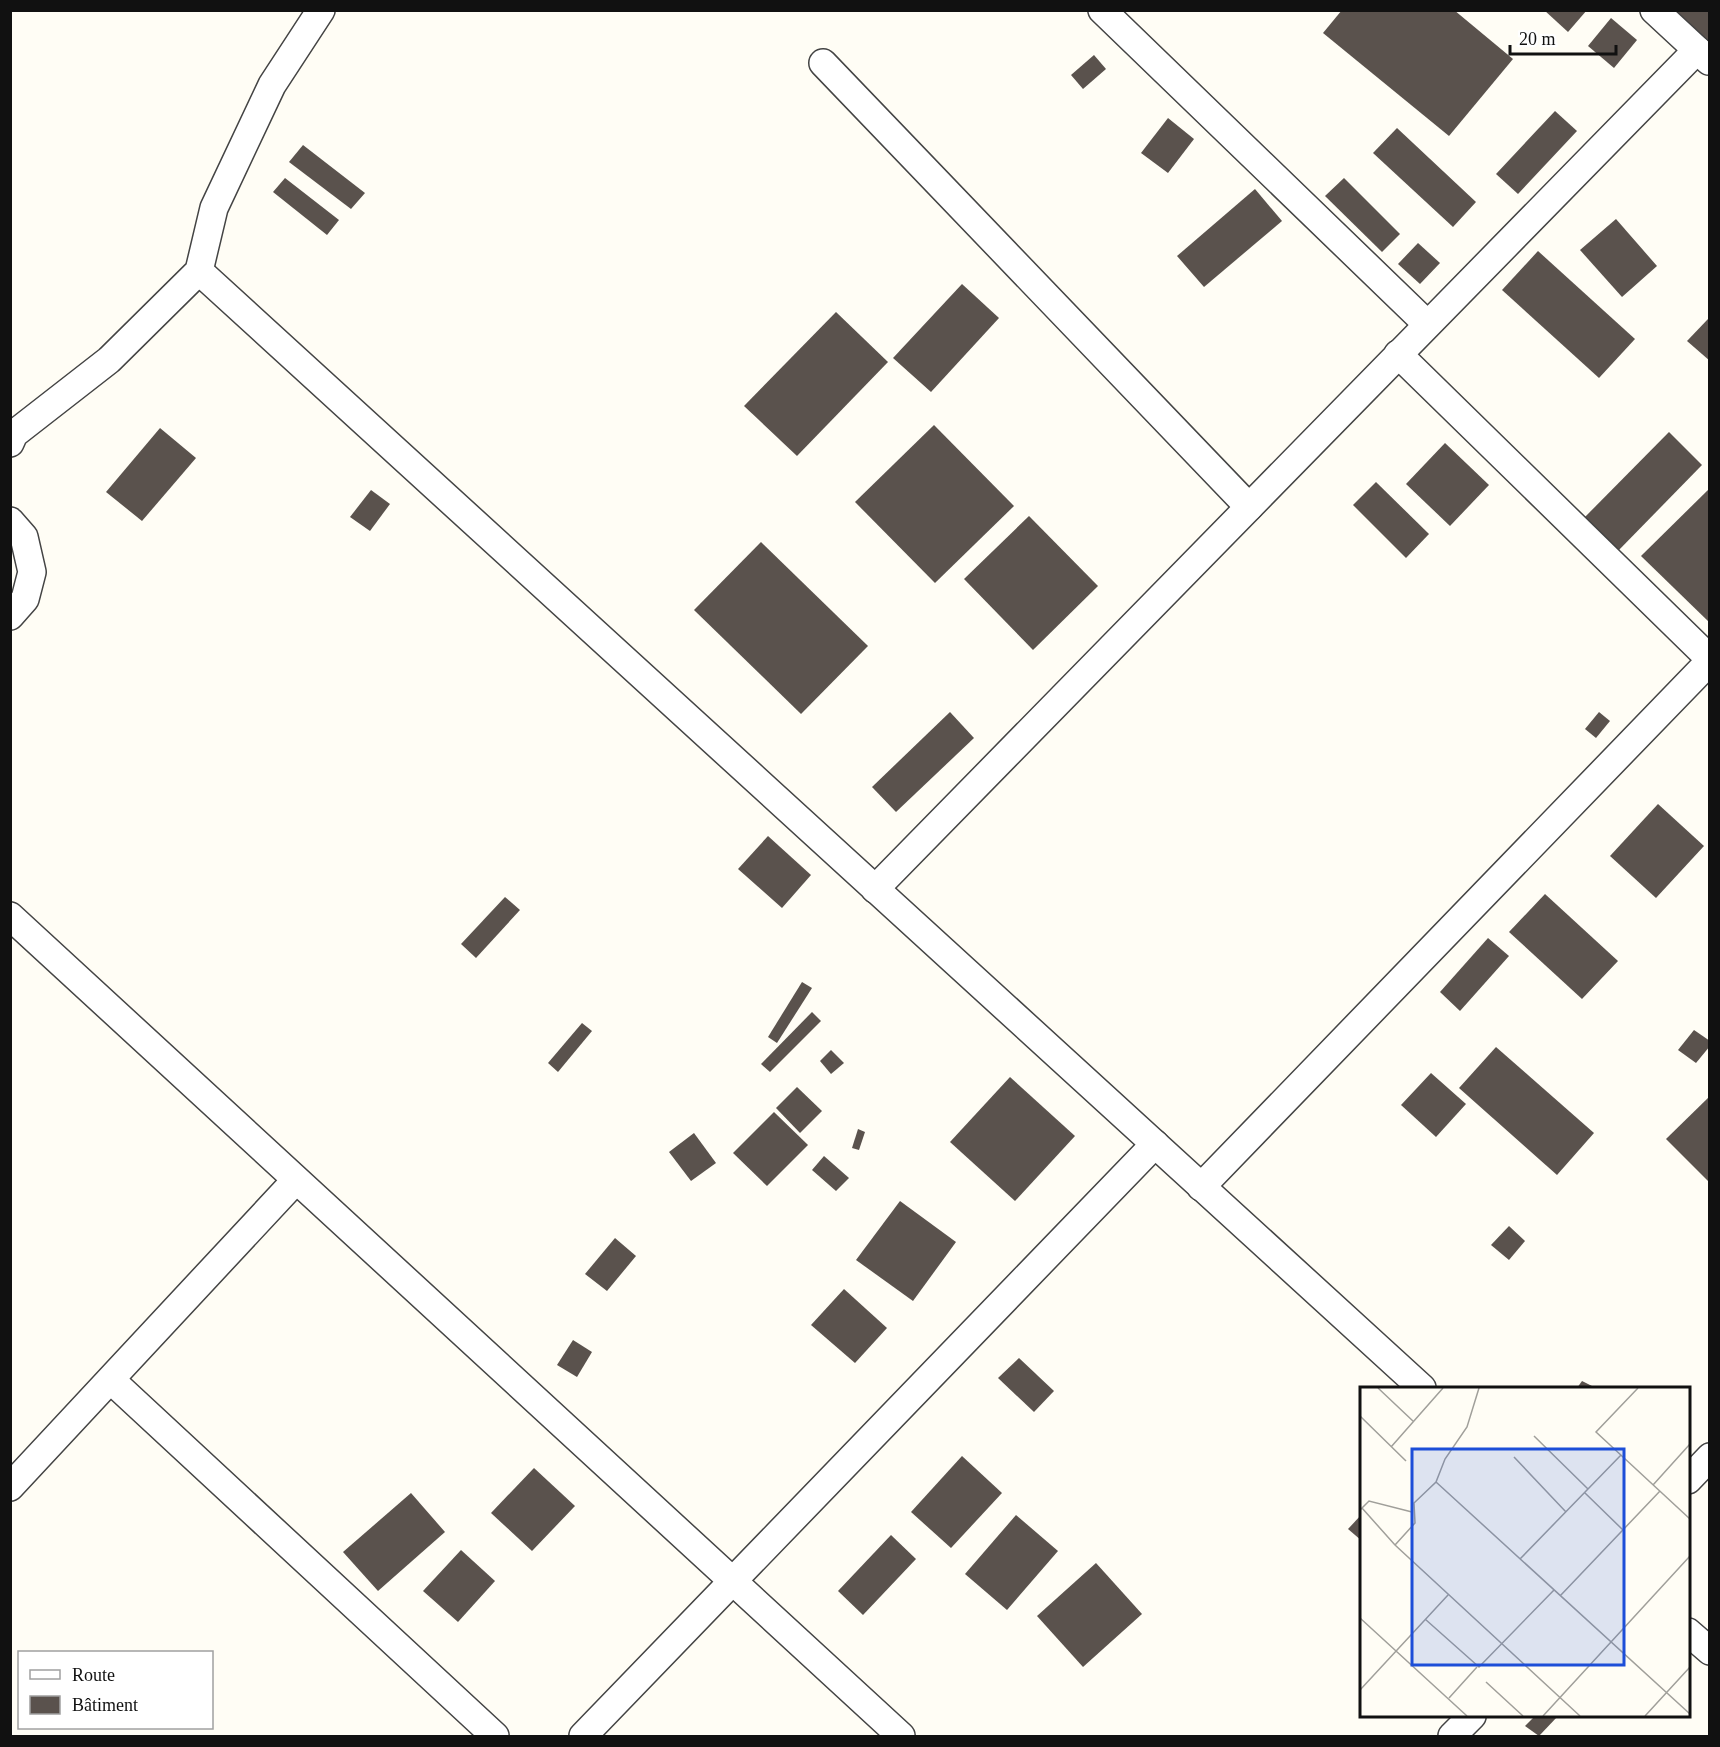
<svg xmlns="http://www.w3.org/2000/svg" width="1720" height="1747" font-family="'Times New Roman',serif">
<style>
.building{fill:#5a524d}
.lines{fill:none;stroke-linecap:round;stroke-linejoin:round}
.minor-casing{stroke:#444;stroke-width:30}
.minor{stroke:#fff;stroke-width:27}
.inset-road{fill:none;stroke:#a09f9a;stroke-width:1.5}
.view{fill:#1d4ed8;fill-opacity:0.15;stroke:#1d4ed8;stroke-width:3}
.inset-edge{fill:none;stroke:#111;stroke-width:3}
</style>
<rect width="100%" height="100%" fill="#fffdf5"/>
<g class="building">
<polygon points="1342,10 1454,10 1513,59 1449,136 1323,33"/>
<polygon points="1544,10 1587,10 1568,32"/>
<polygon points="1674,10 1710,10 1710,45"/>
<polygon points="1611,18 1637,40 1614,68 1588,46"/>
<polygon points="1094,55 1106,69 1083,89 1071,75"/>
<polygon points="1555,111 1577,131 1518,194 1496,174"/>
<polygon points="1168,118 1194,139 1168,173 1141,153"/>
<polygon points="1397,128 1476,202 1453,227 1373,153"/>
<polygon points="303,145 365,193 351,209 289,162"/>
<polygon points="285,178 339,220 327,235 273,192"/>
<polygon points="1344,178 1400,234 1382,252 1325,196"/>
<polygon points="1255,189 1282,221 1204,287 1177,256"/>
<polygon points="1616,219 1657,266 1622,297 1580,250"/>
<polygon points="1418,243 1440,263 1420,284 1398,264"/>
<polygon points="1538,251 1635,339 1599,378 1502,290"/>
<polygon points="962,284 999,318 931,392 893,358"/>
<polygon points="836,312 888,362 797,456 744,406"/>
<polygon points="1708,319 1710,321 1710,361 1687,341"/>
<polygon points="934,425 1014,506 935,583 855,502"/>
<polygon points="160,428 196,458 142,521 106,492"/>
<polygon points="1669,432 1702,465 1617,552 1583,519"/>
<polygon points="1445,443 1489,485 1450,526 1406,484"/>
<polygon points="1376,482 1429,534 1406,558 1353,505"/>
<polygon points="1710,488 1710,623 1641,556"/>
<polygon points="371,490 390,504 370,531 350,517"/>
<polygon points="1029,516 1098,586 1033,650 964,579"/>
<polygon points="761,542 868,646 801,714 694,610"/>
<polygon points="950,712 974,738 896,812 872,787"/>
<polygon points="1599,712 1610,721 1596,738 1585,729"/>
<polygon points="1658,804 1704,846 1656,898 1610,856"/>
<polygon points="768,836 811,875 782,908 738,869"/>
<polygon points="1545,894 1618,961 1582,999 1509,932"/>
<polygon points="505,897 520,910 476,958 461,944"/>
<polygon points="1488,938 1509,956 1460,1011 1440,992"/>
<polygon points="802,982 812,988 777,1043 768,1037"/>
<polygon points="812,1012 821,1021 770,1072 761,1064"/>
<polygon points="582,1023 592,1031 558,1072 548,1063"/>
<polygon points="1694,1030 1710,1041 1710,1046 1696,1063 1678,1050"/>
<polygon points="1496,1047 1594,1133 1557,1175 1459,1088"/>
<polygon points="831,1050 844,1063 831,1074 820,1061"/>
<polygon points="1431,1073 1466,1104 1436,1137 1401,1105"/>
<polygon points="1010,1077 1075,1136 1015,1201 950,1142"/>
<polygon points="797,1087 822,1111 800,1133 776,1108"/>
<polygon points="1710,1096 1710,1183 1666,1139"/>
<polygon points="774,1112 808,1145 767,1186 733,1153"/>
<polygon points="858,1129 865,1132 859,1150 852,1148"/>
<polygon points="694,1133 716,1163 691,1181 669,1152"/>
<polygon points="824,1156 849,1178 836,1191 812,1170"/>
<polygon points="900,1201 956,1242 913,1301 856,1260"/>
<polygon points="1509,1226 1525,1241 1509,1260 1491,1245"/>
<polygon points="615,1238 636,1256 607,1291 585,1274"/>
<polygon points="844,1289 887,1328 855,1363 811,1325"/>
<polygon points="573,1340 592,1352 577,1377 557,1365"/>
<polygon points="1019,1358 1054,1391 1034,1412 998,1378"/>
<polygon points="1582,1381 1596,1388 1577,1388"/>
<polygon points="962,1456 1002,1493 951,1548 911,1512"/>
<polygon points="534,1468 575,1506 532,1551 491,1513"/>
<polygon points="411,1493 445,1532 378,1591 343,1552"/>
<polygon points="1362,1514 1362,1541 1348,1529"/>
<polygon points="1016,1515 1058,1551 1007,1610 965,1574"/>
<polygon points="891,1535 916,1559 863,1615 838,1591"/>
<polygon points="461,1550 495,1581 458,1622 423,1591"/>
<polygon points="1096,1563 1142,1614 1083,1667 1037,1616"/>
<polygon points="1535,1716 1558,1716 1539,1736 1525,1726"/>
</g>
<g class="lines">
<defs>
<g id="minor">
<polyline points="1102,10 1427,324"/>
<polyline points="1654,10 1709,61"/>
<polyline points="823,63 1249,507"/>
<polyline points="199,271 1422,1388"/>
<polyline points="1398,354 1710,659"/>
<polyline points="10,443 14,434 109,360 199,271 214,208 272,85 321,10"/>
<polyline points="10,521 24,537 32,572 25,599 10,616"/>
<polyline points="875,889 1697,50"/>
<polyline points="10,916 901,1736"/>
<polyline points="1201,1187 1710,661"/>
<polyline points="111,1380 495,1736"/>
<polyline points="1688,1480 1710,1457"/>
<polyline points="10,1487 296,1180"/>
<polyline points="1688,1632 1710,1651"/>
<polyline points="583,1736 1155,1144"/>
<polyline points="1452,1736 1472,1716"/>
</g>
</defs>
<use href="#minor" class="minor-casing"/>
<use href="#minor" class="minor"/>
</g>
<g transform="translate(1360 1387)">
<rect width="330" height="330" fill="#fffdf5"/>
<path class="inset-road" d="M18,1L54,35M278,1L236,45L330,132M0,29L46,74M174,49L228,102M31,60L83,1M154,70L206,125M76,95L330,327M293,98L330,57M225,106L263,143M2,121L35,158L220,329M0,123L9,114L52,125M35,158L55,136L54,116L76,95L85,72L107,40L119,1M160,172L261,68M200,209L300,104M0,231L107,329M65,232L119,280L194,203M126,295L163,329M0,303L88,208M89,311L117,280M183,329L330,169M285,329L330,280"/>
<path class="view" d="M52,62H264V278H52Z"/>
<rect width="330" height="330" class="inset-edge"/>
</g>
<rect width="1720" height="1747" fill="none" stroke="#111111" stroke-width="24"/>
<rect x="18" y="1651" width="195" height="78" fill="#ffffff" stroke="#a0a0a0" stroke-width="1.5"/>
<rect x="30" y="1670" width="30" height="9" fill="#ffffff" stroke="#a0a0a0" stroke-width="1.5"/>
<text x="72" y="1681" font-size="18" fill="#111111">Route</text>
<rect x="30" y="1696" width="30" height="18" fill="#5a524d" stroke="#a0a0a0" stroke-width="1.5"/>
<text x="72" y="1711" font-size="18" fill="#111111">Bâtiment</text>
<path d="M1510 45v9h106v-9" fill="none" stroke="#111111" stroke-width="3"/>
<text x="1519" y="45" font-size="18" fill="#111111" stroke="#ffffff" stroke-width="4.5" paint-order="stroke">20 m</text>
</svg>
